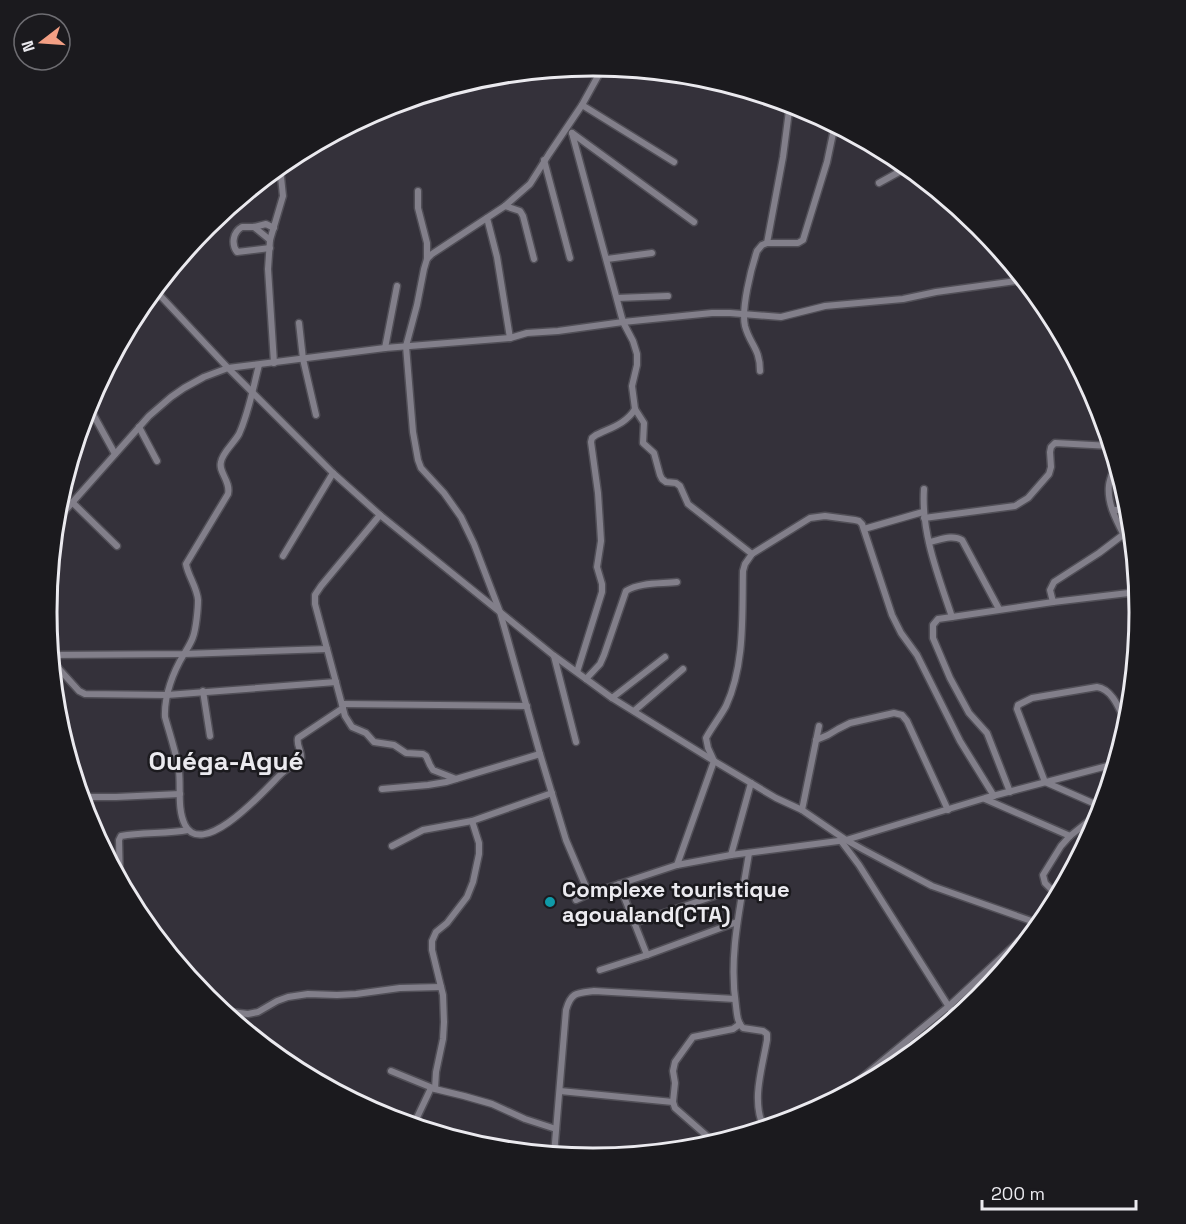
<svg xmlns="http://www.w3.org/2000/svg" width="1186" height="1224" font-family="'Space Grotesk',sans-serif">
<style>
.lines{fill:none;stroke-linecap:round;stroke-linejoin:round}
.street-casing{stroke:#514f57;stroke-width:9}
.street{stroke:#827f8a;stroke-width:6}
.culture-dot{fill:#0f9aa8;stroke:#1b1a1e;stroke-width:2}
.labels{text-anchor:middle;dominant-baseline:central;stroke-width:5;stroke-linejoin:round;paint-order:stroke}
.poi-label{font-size:22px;font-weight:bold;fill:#ebeaef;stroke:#1b1a1e;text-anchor:start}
.quarter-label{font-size:26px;font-weight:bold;fill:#ebeaef;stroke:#1b1a1e}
.rim{fill:none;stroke:#ebeaef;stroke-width:3}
</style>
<rect width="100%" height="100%" fill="#34313a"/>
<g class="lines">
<defs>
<g id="street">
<polyline points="582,105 674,162"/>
<polyline points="572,133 623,322 633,341 637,354 637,365 632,386 635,409 644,423 643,443 654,453 660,475 662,479 666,482 676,483 680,486 688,504 752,554"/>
<polyline points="572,133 694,222"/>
<polyline points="544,160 570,258"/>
<polyline points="879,183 908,167"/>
<polyline points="418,191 418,208 427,243 427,259 424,269 417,305 406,346 413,432 418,460 421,468 444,493 461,517 474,544 500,612 540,754 566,840 589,894"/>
<polyline points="505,206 520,211 523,216 534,259"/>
<polyline points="487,218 497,257 510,338"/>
<polyline points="254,227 270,240"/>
<polyline points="767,243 783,157 790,103"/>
<path d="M270,248L237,252C231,244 233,232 242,227H254L266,224L274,228"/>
<polyline points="427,259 432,254 505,206 530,184 549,154 582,105 603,67"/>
<polyline points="607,259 652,253"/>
<polyline points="154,289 228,368 333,473 380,515 553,655 586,679 612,698 714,761 776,798 802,810 846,840 864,850 932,886 1040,924"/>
<polyline points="617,298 668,296"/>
<polyline points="299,323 303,359 316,415"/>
<polyline points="385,348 397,286"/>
<polyline points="274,363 268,269 270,240 283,196 281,177"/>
<path d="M259,365C253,388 249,412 239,434C234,443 222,453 221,462C218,472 231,481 228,494L186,564C188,576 197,587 198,600C198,609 196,629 193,637C191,643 187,649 184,654C173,672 164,696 165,717C170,735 176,752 179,771C181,788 177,809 185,825C203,860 266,789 279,776C286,769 294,764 301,758C302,751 296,745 298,738L343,708"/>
<path d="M760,371C760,348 750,345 745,326C741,309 751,269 757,251L762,245L767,243H798L803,240L827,162L835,124"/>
<polyline points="88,405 115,454"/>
<polyline points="139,427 157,461"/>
<path d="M1116,462C1114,470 1110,477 1109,485C1106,511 1126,534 1134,557"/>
<path d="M924,489C921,533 938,575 952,617"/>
<polyline points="73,503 117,546"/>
<polyline points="1113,510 1129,510"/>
<polyline points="380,515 321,586 315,595 315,604 345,716 352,727 366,733 374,742 394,745 406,753 423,754 426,756 430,765 433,770 456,779"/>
<polyline points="924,518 1015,506 1028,498 1049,474 1051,467 1050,452 1051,447 1055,443 1111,446"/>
<polyline points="55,522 149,416 171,397 184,388 204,377 228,368 385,348 510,338 527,333 558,331 623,322 712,313 730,313 781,317 825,306 903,299 936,292 1024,280"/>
<polyline points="864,529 923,512"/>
<path d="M929,542C940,540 952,534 962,540L999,609"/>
<polyline points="283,556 333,473"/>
<polyline points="1053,602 1050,590 1054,582 1099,553 1124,534"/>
<polyline points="51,655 184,654 327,649"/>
<polyline points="554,656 576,742"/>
<polyline points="51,660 79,691 85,694 167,695 336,682"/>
<path d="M577,672L602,592V584L597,567L601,541L600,524L598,493L591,442L592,438L596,435C610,428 626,424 635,409"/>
<path d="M586,679L600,664L604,655L626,591C640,582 662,584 677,582"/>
<polyline points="203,691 210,736"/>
<polyline points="612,698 665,657"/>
<polyline points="342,704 527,706"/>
<polyline points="634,711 683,669"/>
<polyline points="816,740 828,735 838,729 850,723 894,713 902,715 907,721 948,810"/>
<polyline points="382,789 428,785 446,782 540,754"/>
<polyline points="1010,792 987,733 969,713 950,678 933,638 933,625 938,619 952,617 1053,602 1137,592"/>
<polyline points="81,797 116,797 180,794"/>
<polyline points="985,799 1070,836"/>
<path d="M1102,807L1045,782L1017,709L1018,705L1032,698L1097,687C1113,689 1120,711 1127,725"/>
<polyline points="802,810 819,726"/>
<polyline points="841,841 859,865 956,1018"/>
<polyline points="392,846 423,830 472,821 552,793"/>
<path d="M749,853C741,904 728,955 736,1006C737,1014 737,1022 743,1028L763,1031L767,1034V1040C762,1069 751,1101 764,1128"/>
<polyline points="731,855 751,783"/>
<path d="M677,865L714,761L708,748L706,738C712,727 720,717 726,706C745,665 742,616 743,571L745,564L752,554L810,518L825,516L855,520L859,521L862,524L892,615L901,633L917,655L960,741L994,796"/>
<path d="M120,882L119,840L121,836C143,832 166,834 188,830"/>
<polyline points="619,884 647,955"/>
<polyline points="1058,896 1045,883 1043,875 1061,846 1070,836 1100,812"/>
<polyline points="576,900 589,894 677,865 731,855 846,840 985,798 1115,764"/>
<polyline points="634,923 744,886"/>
<polyline points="600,970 647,955 737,922"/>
<polyline points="222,1011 248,1014 258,1012 277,1001 288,997 308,994 337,995 356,994 400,988 441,987"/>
<polyline points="391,1071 435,1089 464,1096 492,1104 525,1119 556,1129"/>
<polyline points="435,1089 436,1072 443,1039 444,1022 443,995 432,950 432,941 436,932 447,923 467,897 473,882 479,854 479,843 472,821"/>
<polyline points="560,1091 673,1102"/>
<polyline points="836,1099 949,1006 1048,914"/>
<polyline points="413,1126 431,1088"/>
<polyline points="715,1143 675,1108 673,1102 675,1083 673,1071 675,1062 693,1037 733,1029 740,1024"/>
<path d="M554,1155L566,1010C571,992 577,993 594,991L735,999"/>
</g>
</defs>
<use href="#street" class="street-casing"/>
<use href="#street" class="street"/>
</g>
<circle class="culture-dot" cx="550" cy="902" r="6"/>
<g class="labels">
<g class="poi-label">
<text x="562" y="889">Complexe touristique<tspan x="562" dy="25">agoualand(CTA)</tspan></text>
</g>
<g class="quarter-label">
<text x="226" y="761">Ouéga-Agué</text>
</g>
</g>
<path d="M0 0H1186V1224H0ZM57 612a536 536 0 1 1 1072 0a536 536 0 1 1-1072 0Z" fill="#1b1a1e" fill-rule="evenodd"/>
<path class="rim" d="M57 612a536 536 0 1 1 1072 0a536 536 0 1 1-1072 0Z"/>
<g transform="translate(42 42) rotate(253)"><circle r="28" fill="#1b1a1e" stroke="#6e6d72" stroke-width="1.5"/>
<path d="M0-4.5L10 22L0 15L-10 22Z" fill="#f39f84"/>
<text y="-9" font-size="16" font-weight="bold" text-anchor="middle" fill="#ebeaef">N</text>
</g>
<path d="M982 1200v9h154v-9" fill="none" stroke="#ebeaef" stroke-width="3"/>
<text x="991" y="1200" font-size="18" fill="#ebeaef" stroke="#1b1a1e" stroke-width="4.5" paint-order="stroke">200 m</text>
</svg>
